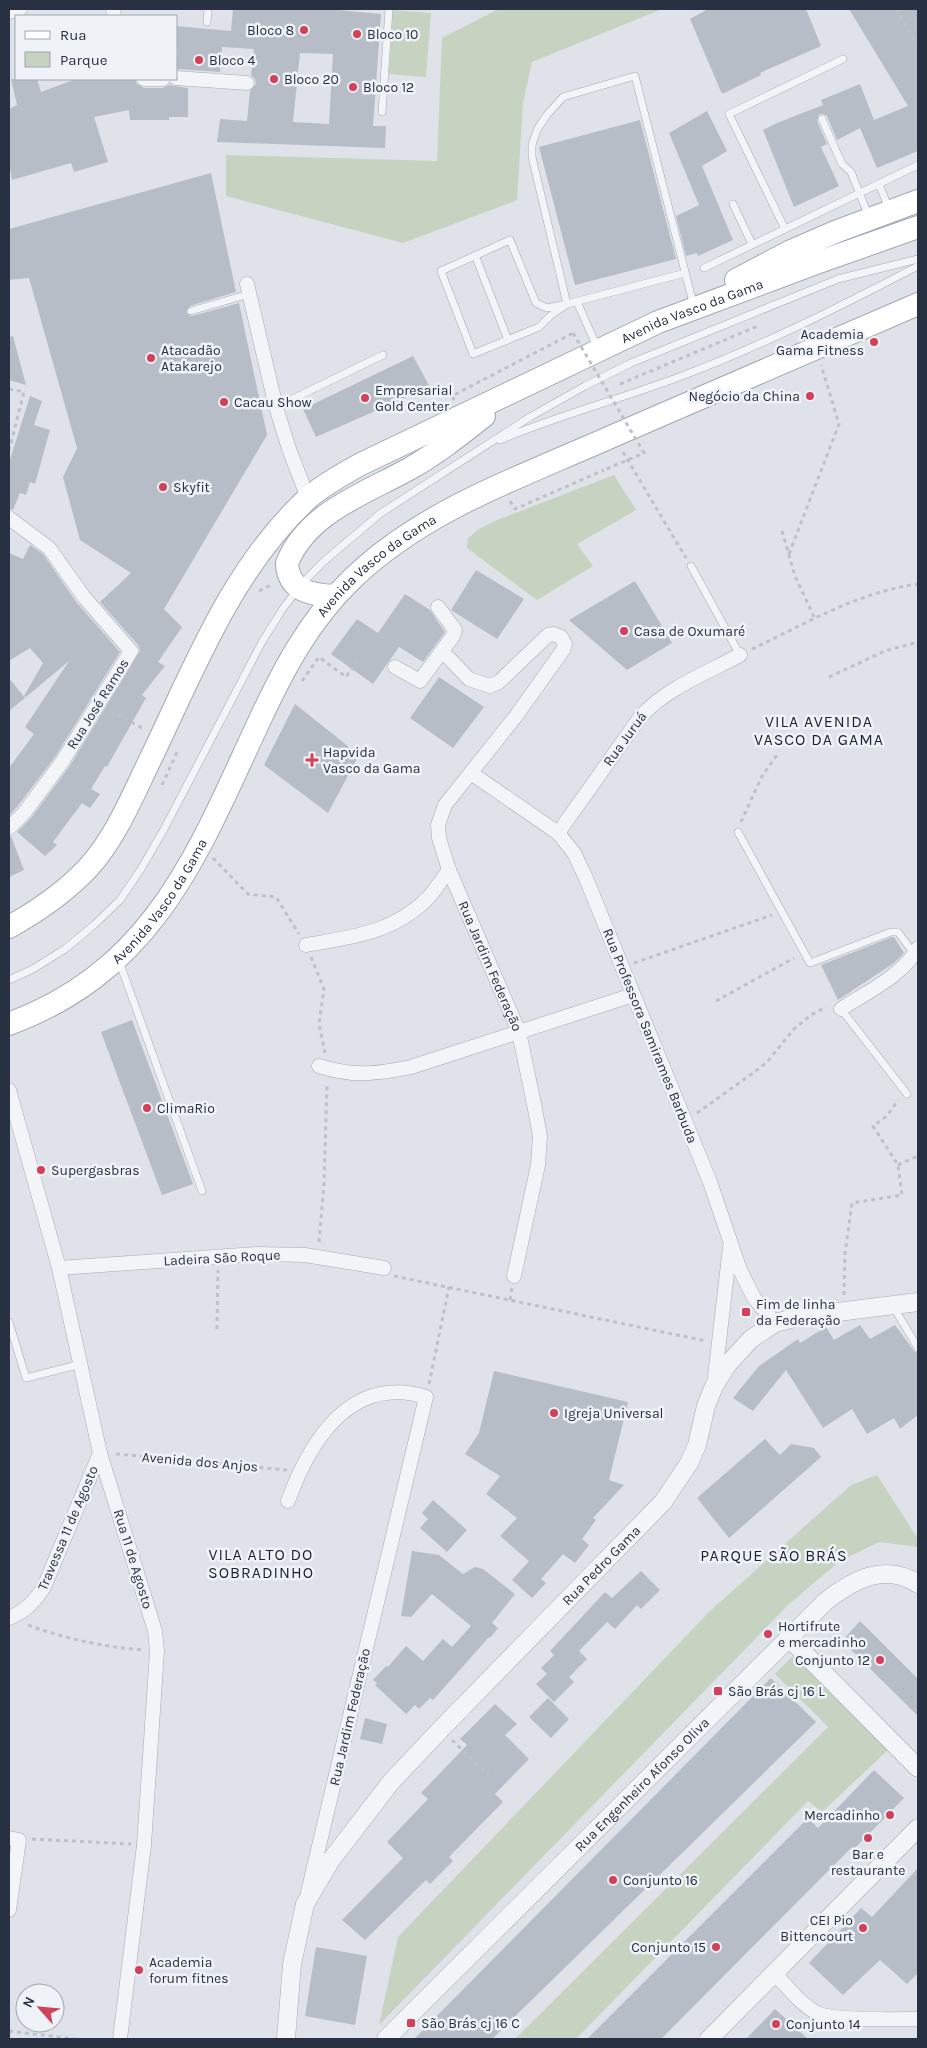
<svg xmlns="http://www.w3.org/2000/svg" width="927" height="2048" font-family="Karla,sans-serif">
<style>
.green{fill:#c5d3c0}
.building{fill:#b6bdc6;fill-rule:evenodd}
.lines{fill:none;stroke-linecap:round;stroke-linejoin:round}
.service-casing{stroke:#a4aab3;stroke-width:8}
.minor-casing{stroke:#a4aab3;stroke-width:15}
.tertiary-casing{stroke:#a4aab3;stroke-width:19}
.primary-casing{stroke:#9ea8b5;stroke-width:24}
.path{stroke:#bdc1c8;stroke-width:3;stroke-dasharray:4 4;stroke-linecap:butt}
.service{stroke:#f2f4f7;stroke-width:7}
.minor{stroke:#f2f4f7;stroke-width:14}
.tertiary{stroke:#f2f4f7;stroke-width:18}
.primary{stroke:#fff;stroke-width:22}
.path-bridge{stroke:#bdc1c8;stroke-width:3;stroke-dasharray:4 4;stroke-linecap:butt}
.poi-dot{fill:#d24059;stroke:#eff2f7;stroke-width:2}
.labels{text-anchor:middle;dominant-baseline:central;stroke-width:5;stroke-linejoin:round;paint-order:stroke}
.poi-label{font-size:14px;fill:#283141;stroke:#eff2f7;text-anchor:start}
.street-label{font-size:14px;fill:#283141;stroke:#eff2f7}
.quarter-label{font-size:16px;letter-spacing:1px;fill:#1a2232;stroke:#eff2f7}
</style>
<rect width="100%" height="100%" fill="#dfe3e9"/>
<g class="green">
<polygon points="499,9 662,9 532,62 523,103 517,200 403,243 226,196 226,155 437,161 442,38"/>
<polygon points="393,10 431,13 426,77 389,74"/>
<polygon points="614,475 636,510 577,544 593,566 537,600 467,548 468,539 477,530 497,520"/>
<polygon points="877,1475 918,1539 918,1547 879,1542 840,1561 789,1604 379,2025 398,1937 710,1611 851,1485"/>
<polygon points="793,1656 889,1749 822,1812 808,1801 576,2039 515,2039 828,1727 775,1674"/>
</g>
<g class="building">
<path d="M233,9H327L381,14L373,126H386L385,148L217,142L220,119L247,121L250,91L256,84L255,79L251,75L254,49L222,47L220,72L176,69L178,49H176V26L231,31ZM300,53L333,54L329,124L293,122Z"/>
<polygon points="708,9 806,9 821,46 760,73 761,75 722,94 690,19"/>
<polygon points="849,9 918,9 918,151 877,168 860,128 837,140 827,116 823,114 819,114 817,121 827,144 821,147 839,186 794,207 763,130 777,123 823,105 821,100 860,84 874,120 908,106"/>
<polygon points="11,79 37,79 41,92 76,79 135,79 137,84 144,88 163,88 169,85 188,88 188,117 169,117 169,120 130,120 129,110 94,117 108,162 74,172 71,163 12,180 9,163 9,109 17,105"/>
<polygon points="707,111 727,151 702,166 733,240 698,256 697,253 686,256 676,216 699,205 669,133"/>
<polygon points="640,120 676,259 575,285 539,147"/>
<polygon points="211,173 236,292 190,306 186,312 188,315 192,316 239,303 267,435 164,609 182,627 158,662 165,666 142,695 146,698 107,767 105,766 91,789 100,794 90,808 82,803 53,842 57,845 45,856 17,832 31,818 69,767 140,651 138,645 100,602 131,573 80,540 63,477 77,448 29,278 9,280 9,229"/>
<polygon points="13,336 26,385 9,380 9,337"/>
<polygon points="413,356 430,387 316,437 303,409"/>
<polygon points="30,396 42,401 34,425 50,430 35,484 30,482 26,495 20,493 13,510 9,509 9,463"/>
<polygon points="30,545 43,554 77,603 120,652 55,757 17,807 9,816 9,768 34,734 25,727 69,661 26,697 24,696 43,663 30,648 9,661 9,553 23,559"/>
<polygon points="476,570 524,599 497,639 451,610"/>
<polygon points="635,581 672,643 627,670 569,620"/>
<polygon points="405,594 430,610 445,632 423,662 399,647 373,684 331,654 357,619 378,633"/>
<polygon points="439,677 484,707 453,748 410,718"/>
<polygon points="9,678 25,698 9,711"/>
<polygon points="295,704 359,755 328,813 264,765"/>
<polygon points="11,836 24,870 9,877 9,837"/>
<polygon points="892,937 894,937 904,953 894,963 838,1000 821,965"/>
<polygon points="132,1020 193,1184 162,1195 101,1032"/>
<polygon points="860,1325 870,1339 895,1325 914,1351 918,1353 918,1415 900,1429 894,1418 867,1434 852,1409 823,1428 786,1370 753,1411 733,1398 759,1366 798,1339 800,1343 826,1327 834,1340"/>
<polygon points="494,1371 628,1402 609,1480 624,1485 593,1518 596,1520 582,1539 589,1545 575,1563 563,1554 541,1579 546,1583 532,1598 512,1580 529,1561 500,1536 517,1518 486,1494 500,1476 465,1454 479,1433"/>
<polygon points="765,1439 780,1455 791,1444 814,1448 821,1457 729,1538 697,1498"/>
<polygon points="433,1500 467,1530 447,1552 420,1528 428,1519 422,1513"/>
<polygon points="412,1551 439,1555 463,1574 475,1567 483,1569 515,1594 492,1623 498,1628 490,1638 489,1637 433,1700 430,1698 419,1709 415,1705 406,1714 375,1685 377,1683 373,1680 387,1665 388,1667 406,1646 423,1661 443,1639 452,1647 471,1626 432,1594 411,1617 401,1616"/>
<polygon points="641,1571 660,1590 641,1609 637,1605 615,1629 607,1622 579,1651 587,1659 569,1677 574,1682 554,1702 536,1684 547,1674 541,1668 554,1655 550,1651 605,1592 612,1598"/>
<polygon points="860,1621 918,1679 918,1716 842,1641"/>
<polygon points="771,1678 816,1722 492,2039 414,2039"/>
<polygon points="548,1698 569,1719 551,1738 529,1717"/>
<polygon points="495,1704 517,1724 505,1735 529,1759 495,1794 503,1802 449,1857 453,1861 430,1884 426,1880 365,1940 342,1920 403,1858 387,1842 428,1799 421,1793 467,1745 460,1739"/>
<polygon points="365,1718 387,1724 382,1744 360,1739"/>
<polygon points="874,1770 904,1798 854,1849 852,1847 661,2039 587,2039 808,1818 818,1828"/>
<polygon points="918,1868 918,1973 907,1984 880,1960 843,1995 809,1963 861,1908 872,1917"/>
<polygon points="316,1947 367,1956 355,2025 305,2016"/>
<polygon points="775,2009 808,2039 746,2039"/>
</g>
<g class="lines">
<defs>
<g id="service">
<polyline points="207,22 208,9"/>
<polyline points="382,112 389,9"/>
<polyline points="822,119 842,164 851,172 869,217"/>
<polyline points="879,184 889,209"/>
<polyline points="733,204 752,244"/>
<polyline points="785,229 729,114 843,59"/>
<polygon points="510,240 536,303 547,308 567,304 550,316 539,327 473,354 441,271"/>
<polyline points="475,255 508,340"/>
<polyline points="704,268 918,165"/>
<polyline points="685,273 567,304 532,157 532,145 537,130 546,116 563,97 635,76 693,303"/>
<polyline points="577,302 598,349"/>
<polyline points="191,311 249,294"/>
<polyline points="276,407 383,355"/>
<path d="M500,440C561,414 625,398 687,374C766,344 843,305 918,266"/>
<polyline points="691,566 740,655"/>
<polyline points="738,832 810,963 891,932 898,932 915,955"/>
<polyline points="119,961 202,1191"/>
<polyline points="9,980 33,969 65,949 94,925 120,900 141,869 163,831 262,642 282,610 299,587 323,562 381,513 530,417 585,386 631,363 838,279 918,259"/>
<polyline points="841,1009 907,1094"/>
<polyline points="893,1306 918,1348"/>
<polyline points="9,1322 26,1378 81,1364"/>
</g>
<g id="minor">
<polyline points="113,9 114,16"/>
<polyline points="9,12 20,9"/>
<polyline points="176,78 247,83"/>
<polyline points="144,79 163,79"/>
<polyline points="247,284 276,407 289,449 308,498"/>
<polyline points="9,518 49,548 84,597 131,651 62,762 24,813 9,828"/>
<path id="s1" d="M442,651L469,679L490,686L499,682L548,635L554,634L561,637L565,644L563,650L516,716L445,805L438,825L439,838L449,870L519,1032L534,1104L540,1136L538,1165L514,1276"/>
<polyline points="395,667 420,681 453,636 455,630 438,607"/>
<polyline points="471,773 558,833 574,853 585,876 710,1182 740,1270 754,1298 775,1323"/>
<path d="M558,833L641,716C667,688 706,673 740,655"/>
<path d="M306,945C353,937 393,933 428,898C436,889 442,879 449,870"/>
<path d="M841,1009C867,992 902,976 918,948"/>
<path d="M319,1066C353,1077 376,1074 411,1067L633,995"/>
<polyline points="9,1090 59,1268 100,1453 155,1631 157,1651 144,1845 120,2039"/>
<polyline points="59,1268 258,1254 305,1255 384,1268"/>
<polyline points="714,1385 730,1247"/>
<path d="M288,1501C310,1441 351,1374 426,1397L308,1892"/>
<path d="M9,1618C26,1611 34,1602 44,1587L100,1453"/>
<polyline points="9,1838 19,1840 9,1910"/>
<path d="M774,1973C787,1986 801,2005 817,2013C832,2021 898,2019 918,2019"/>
</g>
<g id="tertiary">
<polyline points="790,1639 918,1768"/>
<path id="s2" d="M286,2039L292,1964L305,1904L331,1860L391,1782L441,1729L663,1502L689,1463L697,1445L706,1406L714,1386L728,1364L751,1339L775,1323L798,1317L918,1302"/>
<path id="s3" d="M386,2039L826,1601C853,1580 885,1562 918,1584"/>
<polyline points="709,2039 918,1828"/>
</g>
<g id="primary">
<polyline points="736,280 791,251 835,232 918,201"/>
<path d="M335,596C311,595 288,591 287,563C308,512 364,494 409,469C436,454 460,435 484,416"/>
<path id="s4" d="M9,927C38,911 64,893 87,869C115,839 132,797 150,760C194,669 231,570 307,499C323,485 343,474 361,464L658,322L816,263L918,227"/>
<path id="s5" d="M9,1024C154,970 197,855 257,726C282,672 308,621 352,579C422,511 518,478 606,439C710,394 814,349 918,304"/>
</g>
</defs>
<use href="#service" class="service-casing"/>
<use href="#minor" class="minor-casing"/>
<use href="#tertiary" class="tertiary-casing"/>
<use href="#primary" class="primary-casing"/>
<g class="path">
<polyline points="896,9 918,45"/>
<polyline points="620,384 758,326"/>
<polyline points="9,389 24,392 9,450"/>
<polyline points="454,400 452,396 573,333"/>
<polyline points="623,452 686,558"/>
<polyline points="510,501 515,509 604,470"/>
<polyline points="782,531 795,576 815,619"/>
<polyline points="789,554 839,424 821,365"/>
<polyline points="259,591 273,584"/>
<path d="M752,649C805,624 858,592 918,584"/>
<polyline points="829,677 885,651 918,642"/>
<polyline points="302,681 319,657 346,677 357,662"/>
<polyline points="110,711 144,729"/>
<polyline points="162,785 178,750"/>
<polyline points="741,822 762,776 777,755"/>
<polyline points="213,858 248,894 276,897 299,934"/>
<polyline points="311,957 324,989 319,1024 325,1053"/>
<polyline points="634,963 772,915"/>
<polyline points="716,1001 794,958"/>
<polyline points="697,1113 753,1073 767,1062 794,1029 811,1015 826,1007"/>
<polyline points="898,1165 918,1156"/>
<polyline points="319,1242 324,1184 327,1084"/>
<polyline points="394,1276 706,1341"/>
<polyline points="844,1295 845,1253 852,1203 902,1195 898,1165 873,1126 887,1116 898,1100"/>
<polyline points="510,1300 512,1288"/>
<polyline points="217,1329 218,1270"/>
<polyline points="429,1384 449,1287"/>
<polyline points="116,1454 287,1470"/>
<path d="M28,1625C66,1639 104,1647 144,1650"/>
<polyline points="452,1740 491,1777"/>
<polyline points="32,1839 131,1844"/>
<polyline points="9,2031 75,2039"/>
</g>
<use href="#service" class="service"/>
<use href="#minor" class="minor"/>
<use href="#tertiary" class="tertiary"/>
<use href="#primary" class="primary"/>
<polyline class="path-bridge" points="573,333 644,453 604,470"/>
</g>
<g class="poi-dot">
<circle cx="304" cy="30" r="5"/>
<circle cx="357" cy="34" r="5"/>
<circle cx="199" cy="60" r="5"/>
<circle cx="274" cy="79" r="5"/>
<circle cx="353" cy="87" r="5"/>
<circle cx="874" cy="342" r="5"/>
<circle cx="151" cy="358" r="5"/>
<circle cx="810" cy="396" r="5"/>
<circle cx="365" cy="398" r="5"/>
<circle cx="224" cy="402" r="5"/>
<circle cx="163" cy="487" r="5"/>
<circle cx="624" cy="631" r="5"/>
<path d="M309.5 752.5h5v5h5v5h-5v5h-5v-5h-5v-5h5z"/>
<circle cx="147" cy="1108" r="5"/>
<circle cx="41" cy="1170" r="5"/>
<rect x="741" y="1307" width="10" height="10" rx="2.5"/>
<circle cx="554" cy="1413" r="5"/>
<circle cx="768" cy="1634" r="5"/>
<circle cx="880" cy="1660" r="5"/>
<rect x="713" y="1686" width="10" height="10" rx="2.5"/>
<circle cx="890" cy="1815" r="5"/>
<circle cx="868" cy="1838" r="5"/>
<circle cx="613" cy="1880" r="5"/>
<circle cx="863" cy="1928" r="5"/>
<circle cx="716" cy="1947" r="5"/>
<circle cx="139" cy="1970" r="5"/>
<rect x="406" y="2018" width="10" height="10" rx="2.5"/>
<circle cx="776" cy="2024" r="5"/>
</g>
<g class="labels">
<g class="poi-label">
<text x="294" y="30" text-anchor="end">Bloco 8</text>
<text x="367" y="34">Bloco 10</text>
<text x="209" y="60">Bloco 4</text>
<text x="284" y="79">Bloco 20</text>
<text x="363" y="87">Bloco 12</text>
<text x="864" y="334" text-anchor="end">Academia<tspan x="864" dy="16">Gama Fitness</tspan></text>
<text x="161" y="350">Atacadão<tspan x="161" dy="16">Atakarejo</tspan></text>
<text x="375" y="390">Empresarial<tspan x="375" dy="16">Gold Center</tspan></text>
<text x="800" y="396" text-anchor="end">Negócio da China</text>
<text x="234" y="402">Cacau Show</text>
<text x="173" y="487">Skyfit</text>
<text x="634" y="631">Casa de Oxumaré</text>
<text x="323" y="752">Hapvida<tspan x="323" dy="16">Vasco da Gama</tspan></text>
<text x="157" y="1108">ClimaRio</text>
<text x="51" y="1170">Supergasbras</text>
<text x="756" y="1304">Fim de linha<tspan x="756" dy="16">da Federação</tspan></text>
<text x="564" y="1413">Igreja Universal</text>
<text x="778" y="1626">Hortifrute<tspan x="778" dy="16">e mercadinho</tspan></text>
<text x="870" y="1660" text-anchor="end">Conjunto 12</text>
<text x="728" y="1691">São Brás cj 16 L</text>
<text x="880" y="1815" text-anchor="end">Mercadinho</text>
<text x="868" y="1854" text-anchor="middle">Bar e<tspan x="868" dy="16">restaurante</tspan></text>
<text x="623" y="1880">Conjunto 16</text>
<text x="853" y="1920" text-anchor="end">CEI Pio<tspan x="853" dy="16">Bittencourt</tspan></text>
<text x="706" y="1947" text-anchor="end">Conjunto 15</text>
<text x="149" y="1962">Academia<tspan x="149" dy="16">forum fitnes</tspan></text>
<text x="421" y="2023">São Brás cj 16 C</text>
<text x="786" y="2024">Conjunto 14</text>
</g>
<g class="street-label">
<text stroke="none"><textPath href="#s4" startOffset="960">Avenida Vasco da Gama</textPath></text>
<text stroke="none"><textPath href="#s5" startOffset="604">Avenida Vasco da Gama</textPath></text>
<text transform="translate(98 704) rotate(-58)">Rua José Ramos</text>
<text transform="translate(625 739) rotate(-54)">Rua Juruá</text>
<text stroke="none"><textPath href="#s5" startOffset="199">Avenida Vasco da Gama</textPath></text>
<text stroke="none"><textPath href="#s1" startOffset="534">Rua Jardim Federação</textPath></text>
<text transform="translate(650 1036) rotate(68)">Rua Professora Samirames Barbuda</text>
<text transform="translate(222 1258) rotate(-3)">Ladeira São Roque</text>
<text transform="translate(200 1462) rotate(5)">Avenida dos Anjos</text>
<text transform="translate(68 1528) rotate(-67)">Travessa 11 de Agosto</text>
<text transform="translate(133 1559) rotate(73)">Rua 11 de Agosto</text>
<text stroke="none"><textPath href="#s2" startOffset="588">Rua Pedro Gama</textPath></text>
<text transform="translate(350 1717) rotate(-77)">Rua Jardim Federação</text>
<text stroke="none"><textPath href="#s3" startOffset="361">Rua Engenheiro Afonso Oliva</textPath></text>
</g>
<g class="quarter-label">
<text x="819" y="721">VILA AVENIDA<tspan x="819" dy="18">VASCO DA GAMA</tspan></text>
<text x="261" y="1554">VILA ALTO DO<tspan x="261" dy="18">SOBRADINHO</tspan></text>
<text x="774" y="1555">PARQUE SÃO BRÁS</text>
</g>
</g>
<rect width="927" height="2048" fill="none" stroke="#283141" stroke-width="20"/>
<rect x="15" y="15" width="162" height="65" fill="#eff2f7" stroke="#9fa5ae"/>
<rect x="25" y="31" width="25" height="8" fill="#ffffff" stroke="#9fa5ae"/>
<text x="60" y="40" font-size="15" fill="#283141">Rua</text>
<rect x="25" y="52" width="25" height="15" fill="#c5d3c0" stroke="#9fa5ae"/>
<text x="60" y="65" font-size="15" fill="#283141">Parque</text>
<g transform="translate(40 2008) rotate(297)"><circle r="24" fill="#eff2f7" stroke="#9fa5ae"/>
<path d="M0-4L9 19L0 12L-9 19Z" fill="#d24059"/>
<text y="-8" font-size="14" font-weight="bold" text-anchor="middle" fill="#283141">N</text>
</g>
</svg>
